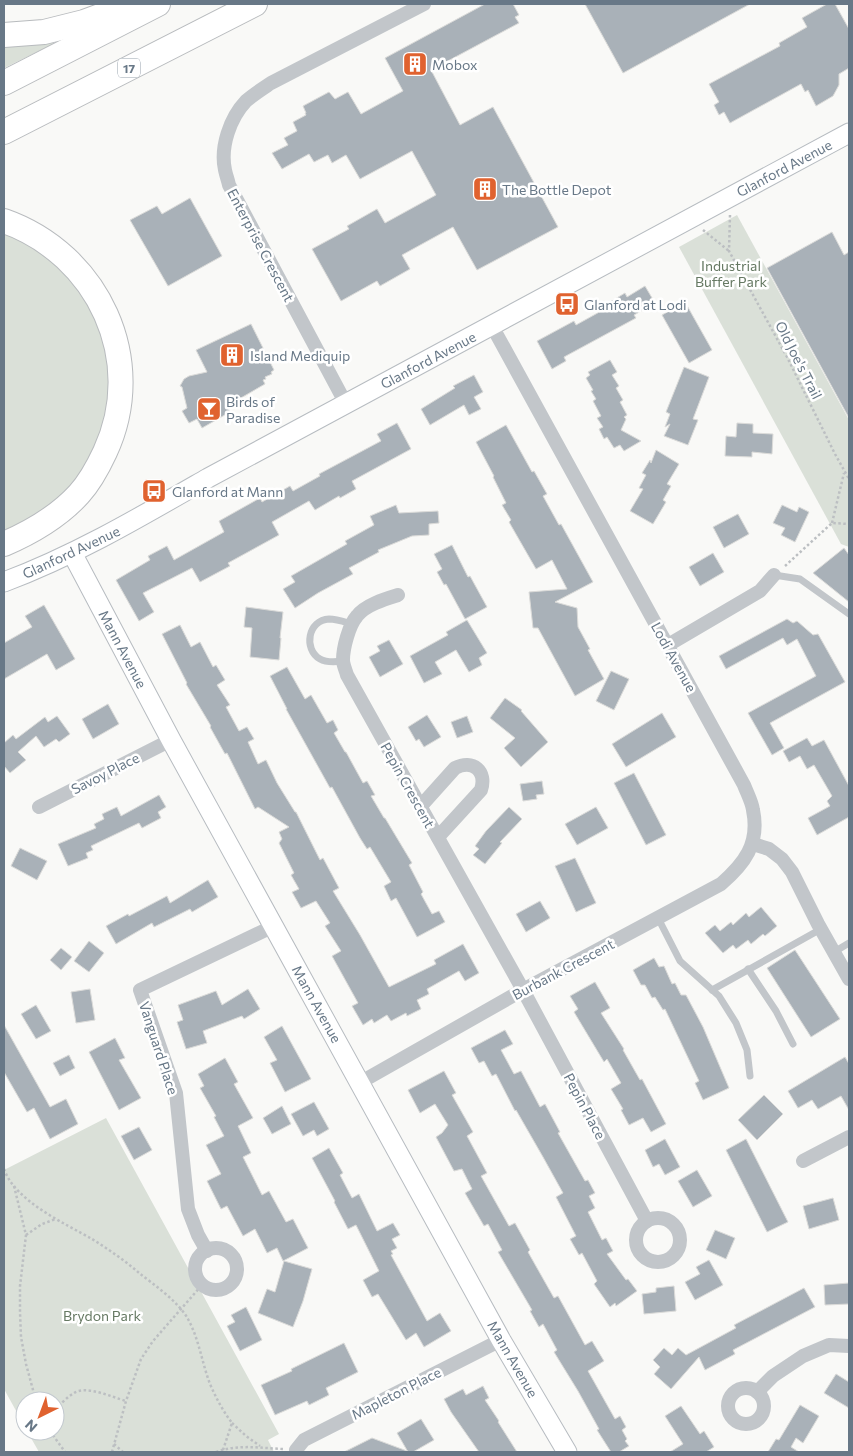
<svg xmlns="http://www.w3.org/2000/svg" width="853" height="1456" font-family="Commissioner,sans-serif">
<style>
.green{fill:#dae0d8}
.building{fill:#a9b1b8;stroke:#dbdbd9}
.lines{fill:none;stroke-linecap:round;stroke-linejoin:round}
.secondary-casing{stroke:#b7bcc1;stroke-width:21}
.highway-casing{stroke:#b8bbbe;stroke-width:26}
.path{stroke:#bcbfc2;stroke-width:2.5;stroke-dasharray:2.5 2.5;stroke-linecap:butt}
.lane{stroke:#c2c6ca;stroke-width:7}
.street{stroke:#c2c6ca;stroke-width:14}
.secondary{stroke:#fff;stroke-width:19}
.highway{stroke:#fff;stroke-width:24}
.labels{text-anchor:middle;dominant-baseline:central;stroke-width:5;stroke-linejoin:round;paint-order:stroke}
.shield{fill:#fff;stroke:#95a0ab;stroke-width:1}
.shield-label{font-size:12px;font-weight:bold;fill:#687887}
.poi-label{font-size:14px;fill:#687887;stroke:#fff;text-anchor:start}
.street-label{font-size:14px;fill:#687887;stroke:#fff}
.park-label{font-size:14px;fill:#667963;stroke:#fff}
</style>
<rect width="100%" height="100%" fill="#f9f9f7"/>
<g class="green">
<polygon points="57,38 53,44 4,68 4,42"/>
<polygon points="737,215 849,420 849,547 841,544 679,247"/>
<polygon points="4,232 50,252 83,288 106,337 113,391 105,436 80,481 43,515 4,535"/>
<polygon points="106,1118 279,1434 268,1440 274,1452 39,1452 27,1431 55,1431 55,1401 25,1401 25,1427 4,1389 4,1170"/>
</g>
<g class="building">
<polygon points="485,4 513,4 519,15 515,17 519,23 431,70 460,125 493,107 558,227 477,270 453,227 402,255 410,269 380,286 377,281 341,301 312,249 349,229 347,226 377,209 385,223 436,195 412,151 360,179 346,155 332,163 328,155 314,162 309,154 282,169 272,153 288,145 284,138 297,131 293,122 306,115 305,113 306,113 303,106 329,92 335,99 348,92 361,114 403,91 385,58"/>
<polygon points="585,4 750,4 623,73"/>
<polygon points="827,4 835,4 849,29 849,68 839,74 839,85 833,96 816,106 808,90 805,92 801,84 730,123 724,112 719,115 714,105 719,102 709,84 780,46 779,43 807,27 802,18"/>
<polygon points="190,198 222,256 168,286 130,220 157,206 162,214"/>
<polygon points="832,232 844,255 849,252 849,418 767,268"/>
<polygon points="645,286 655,303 634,315 636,318 564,357 566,361 552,369 537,341 574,321 576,325 612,305 610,302 625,293 627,297"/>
<polygon points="685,302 712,350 689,363 662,315"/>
<polygon points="251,324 274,370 271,372 272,374 265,377 266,379 263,380 265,384 227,406 230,412 202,428 197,419 189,423 182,411 187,408 182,387 180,386 184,379 189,376 207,372 196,350"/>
<polygon points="610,360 617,372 612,375 619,386 616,388 623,400 620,402 627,415 624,417 626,419 621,430 641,441 624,451 620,445 614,448 607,437 604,439 599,429 603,427 597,418 601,416 593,401 596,399 591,391 593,390 586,378 590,375 588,372"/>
<polygon points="684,367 709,377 693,419 698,420 688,445 664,436 670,424 665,427 670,414 666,412"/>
<polygon points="474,375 483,392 474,397 481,409 469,415 464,405 430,425 421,409 455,388 453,386"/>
<polygon points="397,423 411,449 352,481 356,489 340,498 339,496 315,510 309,501 272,522 279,535 228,563 230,566 200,582 192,568 143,593 154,612 139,621 116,580 150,560 148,556 167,546 174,560 224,532 219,521 260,498 262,502 290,486 293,491 320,476 319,474 381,441 377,434"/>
<polygon points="737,423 753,424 753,433 773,434 772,454 752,452 752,457 725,456 726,436 736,437"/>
<polygon points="506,425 532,472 534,471 547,494 543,496 559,525 561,524 593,582 555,602 577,608 578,627 590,649 588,650 604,679 575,696 538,628 533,628 529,592 567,589 552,560 536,569 509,522 511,520 502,505 506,503 493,477 494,476 476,442"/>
<polygon points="656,450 679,464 667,484 671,486 663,500 666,502 653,524 630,511 643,489 639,488 646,475 642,473 650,460 651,463"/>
<polygon points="396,505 399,513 438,511 439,523 429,524 429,535 412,536 378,550 379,552 349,568 353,574 318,593 295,608 283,589 295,582 291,576 347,544 345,541 374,525 370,516"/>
<polygon points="782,505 797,512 799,507 809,512 795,542 781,535 785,528 773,523"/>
<polygon points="738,514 749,534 724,548 713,527"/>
<polygon points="452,545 468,577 470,576 487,607 465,619 446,584 444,585 437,572 442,569 434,554"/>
<polygon points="844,548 849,555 849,602 813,573"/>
<polygon points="713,553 724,572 700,586 689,567"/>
<polygon points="44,605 75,659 56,670 47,654 4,679 4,643 32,627 25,616"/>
<polygon points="246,607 283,612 280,638 281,638 279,660 250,657 252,628 244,627"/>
<polygon points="787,619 793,623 797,621 813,635 818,634 845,682 770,723 784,748 772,755 748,713 816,676 797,639 787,645 783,638 726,669 719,656"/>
<polygon points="467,620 487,653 479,658 482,665 469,672 456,650 435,662 442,674 424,683 410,656 448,635 446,632"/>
<polygon points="180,625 191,647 200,642 213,667 216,665 225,680 217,685 230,705 226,707 239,731 247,727 254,739 248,742 258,764 266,760 277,783 295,812 296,812 320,860 323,858 339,888 333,891 360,935 389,987 436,964 434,960 463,944 479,973 465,981 459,971 427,989 429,994 417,1000 421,1009 407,1016 406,1013 391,1021 387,1015 374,1023 372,1019 363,1025 352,1006 358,1003 332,956 341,951 325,926 330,923 316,901 301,908 292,892 299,889 291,875 294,873 279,843 282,839 279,832 289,827 258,807 255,809 227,753 225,754 210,727 211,726 186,684 187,683 162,634"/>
<polygon points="389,640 403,664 380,677 369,657 380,651 377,646"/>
<polygon points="287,667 305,699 311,695 327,723 333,720 338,730 334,733 345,752 346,752 363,783 367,781 375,795 371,796 384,818 385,818 412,863 409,865 423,892 421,894 432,914 439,911 445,922 417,937 396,898 391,901 384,886 391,882 370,847 367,849 360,838 332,787 330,788 286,709 287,709 270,676"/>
<polygon points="611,671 629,679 614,710 596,701"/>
<polygon points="505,698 522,710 521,711 548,742 521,767 504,748 515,738 490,718"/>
<polygon points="108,704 119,724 93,739 82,719"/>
<polygon points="662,713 676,737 626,767 612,744"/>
<polygon points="427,715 441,737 424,747 419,739 416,741 408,727"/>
<polygon points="57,716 70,734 59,742 56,739 44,747 36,736 18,752 26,760 10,773 4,766 4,743 13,735 16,739 45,717 48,722"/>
<polygon points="467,716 473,732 457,738 451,722"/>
<polygon points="807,738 812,746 824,740 849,786 849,817 817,835 808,818 830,806 827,801 832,796 814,765 807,769 800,756 789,762 783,751"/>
<polygon points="634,773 666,835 646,845 614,783"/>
<polygon points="542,781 544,794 536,795 537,799 523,801 520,784"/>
<polygon points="159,795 166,807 158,812 161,818 142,828 139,823 91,846 93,850 86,853 88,858 68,866 58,844 96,828 94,824 104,819 102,814 117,807 121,816"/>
<polygon points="509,807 522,819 500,842 502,843 485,864 473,855 479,849 475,846 486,831"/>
<polygon points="596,807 608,828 577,845 565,824"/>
<polygon points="20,848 47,861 37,880 11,866"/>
<polygon points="575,858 596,903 576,912 555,866"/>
<polygon points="208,880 218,897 192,912 190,909 154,927 152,923 116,944 106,926 128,914 129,916 167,896 170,903"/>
<polygon points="540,901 550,918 526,932 516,914"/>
<polygon points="761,907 777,926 765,936 763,934 751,944 748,940 736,949 733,945 723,953 705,933 715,925 720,931 731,922 733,925 746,913 749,917"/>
<polygon points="89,941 104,953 89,972 74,961"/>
<polygon points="61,948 72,957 61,970 50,960"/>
<polygon points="795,950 840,1019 811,1037 767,968"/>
<polygon points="654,958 659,967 664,966 672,984 675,983 681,995 686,995 703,1027 729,1088 703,1100 695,1083 699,1081 665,1009 663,1010 655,997 652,998 645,985 641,985 633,970"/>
<polygon points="595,982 610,1008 601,1013 624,1049 623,1050 640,1080 642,1079 666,1124 651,1132 643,1118 629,1125 621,1110 623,1109 611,1089 621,1083 607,1059 604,1062 574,1012 578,1009 570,996"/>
<polygon points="90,989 95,1020 76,1023 71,992"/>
<polygon points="248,989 260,1009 244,1019 242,1016 203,1031 207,1043 186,1049 177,1022 183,1020 178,1005 216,991 222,1005"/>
<polygon points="36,1005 51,1031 36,1039 21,1014"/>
<polygon points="4,1025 50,1107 66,1099 78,1124 50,1139 34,1108 27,1112 4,1072"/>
<polygon points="282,1026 311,1079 285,1092 270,1063 277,1060 264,1037"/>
<polygon points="505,1030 513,1044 501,1050 514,1074 521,1071 540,1107 545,1104 560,1132 558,1133 585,1181 588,1180 595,1193 589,1196 595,1208 588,1212 602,1240 606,1238 613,1251 607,1254 626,1280 628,1279 637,1291 616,1306 615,1303 610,1307 594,1284 597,1281 582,1253 579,1255 570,1239 576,1236 556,1197 563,1193 543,1157 516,1110 515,1111 496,1074 492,1076 484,1061 479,1063 471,1048"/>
<polygon points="115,1038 125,1058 119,1060 141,1098 119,1110 89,1052"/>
<polygon points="69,1055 75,1068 60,1076 53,1063"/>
<polygon points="845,1057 849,1064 849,1110 841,1096 818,1109 812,1100 798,1108 788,1091"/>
<polygon points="225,1058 238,1082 234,1084 253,1118 238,1126 251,1153 243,1157 262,1195 269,1191 286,1222 293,1219 308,1248 283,1261 277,1248 267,1253 255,1229 243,1236 227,1206 221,1209 207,1181 221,1174 206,1145 224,1136 214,1117 216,1116 200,1088 204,1086 198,1074"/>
<polygon points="444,1071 456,1093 452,1095 473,1132 467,1136 487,1173 481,1176 509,1226 515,1223 530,1250 528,1252 554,1298 558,1296 585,1345 592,1341 604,1361 588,1371 615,1419 620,1416 626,1427 622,1430 627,1439 625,1441 629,1446 619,1452 611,1452 597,1430 599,1429 578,1391 554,1352 557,1350 543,1324 539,1327 530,1311 532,1310 498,1252 502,1250 488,1224 484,1226 465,1193 472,1189 462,1169 454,1171 436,1137 442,1133 448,1125 435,1104 420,1113 408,1090"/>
<polygon points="764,1095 783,1114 757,1140 738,1120"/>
<polygon points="314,1102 329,1129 317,1136 314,1130 303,1136 291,1114"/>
<polygon points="282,1106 291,1124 272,1134 263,1118"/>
<polygon points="139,1127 152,1150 134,1160 121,1136"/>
<polygon points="665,1139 680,1167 665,1175 659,1164 653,1167 645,1150"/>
<polygon points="746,1139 788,1222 767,1232 726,1150"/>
<polygon points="329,1148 343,1173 340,1175 352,1198 359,1194 377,1231 393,1223 400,1235 392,1239 397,1248 391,1251 393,1254 391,1255 427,1321 440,1313 451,1331 424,1347 416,1333 406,1340 378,1294 372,1297 363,1280 379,1271 356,1225 348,1229 334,1202 335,1201 312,1158"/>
<polygon points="697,1170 712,1196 693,1207 678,1181"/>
<polygon points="833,1198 839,1220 809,1229 803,1206"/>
<polygon points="715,1230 735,1238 726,1259 706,1250"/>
<polygon points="709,1260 723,1285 695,1300 685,1282 700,1274 696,1267"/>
<polygon points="284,1261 312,1269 303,1301 293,1327 258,1313 267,1289 275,1292"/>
<polygon points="849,1283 849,1304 825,1305 824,1285"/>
<polygon points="674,1286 676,1311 644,1314 642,1294 656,1292 656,1288"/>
<polygon points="804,1288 815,1307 733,1350 735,1354 705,1370 699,1357 671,1389 654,1374 660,1367 653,1360 664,1348 672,1355 678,1348 686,1355 736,1328 734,1325"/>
<polygon points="246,1307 262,1340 240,1351 227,1326 235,1322 231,1315"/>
<polygon points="344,1343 358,1372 326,1388 329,1395 309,1405 307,1401 275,1415 261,1385 292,1371 291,1369"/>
<polygon points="836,1374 849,1382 849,1408 824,1393"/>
<polygon points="483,1386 489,1398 485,1400 499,1421 498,1422 517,1452 479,1452 451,1412 444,1399 463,1389 466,1395"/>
<polygon points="800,1405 819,1416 803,1443 796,1438 791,1447 799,1452 768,1452 776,1439 779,1440"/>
<polygon points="681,1406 700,1434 704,1431 714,1447 706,1452 670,1452 683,1444 665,1416"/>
<polygon points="421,1419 434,1440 413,1452 408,1452 397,1433"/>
<polygon points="372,1438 407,1451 406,1452 344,1452"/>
</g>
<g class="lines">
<defs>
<g id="secondary">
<polyline points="72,553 171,740 501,1340 567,1452"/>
<path d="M4,582C76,555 142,516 208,478L849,133"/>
</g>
<g id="highway">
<polyline points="4,35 44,32 84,22 119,9"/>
<polyline points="4,83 158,4"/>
<polyline points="4,132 255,4"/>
<path d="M4,221C98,254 148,360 105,452C98,467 90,482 79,494C58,517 32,532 4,544"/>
</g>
</defs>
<use href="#secondary" class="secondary-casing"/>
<use href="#highway" class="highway-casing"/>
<g class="path">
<polyline points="730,215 729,251 787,357 835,454 849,479"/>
<polyline points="703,230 729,251"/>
<polyline points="832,523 844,473"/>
<polyline points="785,566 832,523 849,524"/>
<path d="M4,1169C15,1201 64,1223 92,1239C108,1249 124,1260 138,1272C154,1285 178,1301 188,1319C199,1339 202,1363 210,1384C216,1398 223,1411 232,1423L223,1450"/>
<polyline points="14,1186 26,1235 20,1286 20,1312 21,1337 26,1364 36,1401"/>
<polyline points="26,1235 42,1224 56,1219"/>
<path d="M55,1409C61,1404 67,1397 74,1393C86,1385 112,1397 126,1401"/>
<polyline points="232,1423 246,1436 260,1446"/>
<polyline points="50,1431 65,1452"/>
<polyline points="114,1444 123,1452"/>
<polyline points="112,1452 126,1401 141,1359 153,1341 202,1285"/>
<path d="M216,1452C238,1444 260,1448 283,1449"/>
</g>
<g class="lane">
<polyline points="774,575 800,579 849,614"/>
<path d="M343,661C336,662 327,663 320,659C303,649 308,620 329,619C337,619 345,622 352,624"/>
<polyline points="658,918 680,961 719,996 736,1023 747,1050 750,1076"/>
<polyline points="834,952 849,943"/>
<polyline points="748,969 776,1011 793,1044"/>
<polyline points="712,990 821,929"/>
</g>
<g class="street">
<path d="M346,404L229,185C228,180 226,175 225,170C220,147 230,118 246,101C254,94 262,89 271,83L424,4"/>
<path d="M398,595C385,599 365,605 357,616C349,625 343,648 343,660C343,665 346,671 347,675L523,990L647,1221"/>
<polyline points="668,645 760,591 774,575"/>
<polyline points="39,807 171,740"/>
<path d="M420,807L455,768C473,759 487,771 481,790L438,837"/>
<polyline points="753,844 769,849 782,859 792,872 818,924 849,979"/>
<path d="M361,1082L523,990L721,884C744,864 760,844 753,810C752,802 747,793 744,785L492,326"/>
<polyline points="803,1161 849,1137"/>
<circle cx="658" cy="1240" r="22"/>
<circle cx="216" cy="1269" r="21"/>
<polyline points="207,1251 198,1235 188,1209 176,1093 140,990 274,926"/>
<circle cx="746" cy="1406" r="18"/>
<polyline points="757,1392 773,1376 803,1356 829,1345 849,1346"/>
<polyline points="297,1452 296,1450 304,1440 501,1340"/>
</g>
<use href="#secondary" class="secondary"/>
<use href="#highway" class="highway"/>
</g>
<defs>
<symbol id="building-square" viewBox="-11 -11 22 22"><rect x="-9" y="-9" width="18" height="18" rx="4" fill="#e0622f" stroke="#fff"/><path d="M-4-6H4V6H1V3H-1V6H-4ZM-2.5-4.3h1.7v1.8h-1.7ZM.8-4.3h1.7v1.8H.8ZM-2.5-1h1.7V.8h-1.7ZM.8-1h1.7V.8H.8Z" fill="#fff"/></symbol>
<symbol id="bus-square" viewBox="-11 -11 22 22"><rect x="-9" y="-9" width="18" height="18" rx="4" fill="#e0622f" stroke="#fff"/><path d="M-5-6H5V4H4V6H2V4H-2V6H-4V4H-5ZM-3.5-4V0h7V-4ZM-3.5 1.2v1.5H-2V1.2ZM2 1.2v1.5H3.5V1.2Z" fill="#fff"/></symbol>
<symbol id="bar-square" viewBox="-11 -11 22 22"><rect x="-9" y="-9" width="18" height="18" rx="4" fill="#e0622f" stroke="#fff"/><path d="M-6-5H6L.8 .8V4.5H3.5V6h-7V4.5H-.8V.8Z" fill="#fff"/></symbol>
</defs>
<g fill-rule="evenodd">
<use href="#building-square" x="401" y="50" width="28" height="28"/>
<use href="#building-square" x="471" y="175" width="28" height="28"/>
<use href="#bus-square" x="553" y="290" width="28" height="28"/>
<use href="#building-square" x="218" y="341" width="28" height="28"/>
<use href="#bar-square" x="195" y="395" width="28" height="28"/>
<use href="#bus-square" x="140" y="477" width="28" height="28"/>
</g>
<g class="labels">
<rect class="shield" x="118" y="58.5" width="22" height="19" rx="4"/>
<g class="shield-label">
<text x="129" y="68">17</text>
</g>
<g class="poi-label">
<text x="432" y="64">Mobox</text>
<text x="502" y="189">The Bottle Depot</text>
<text x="584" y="304">Glanford at Lodi</text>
<text x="250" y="355">Island Mediquip</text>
<text x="226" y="401">Birds of<tspan x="226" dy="16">Paradise</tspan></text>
<text x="172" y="491">Glanford at Mann</text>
</g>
<g class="street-label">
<text transform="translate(784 168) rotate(-28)">Glanford Avenue</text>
<text transform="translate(261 245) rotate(62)">Enterprise Crescent</text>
<text transform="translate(428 360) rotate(-28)">Glanford Avenue</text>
<text transform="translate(799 360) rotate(63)">Old Joe's Trail</text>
<text transform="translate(71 552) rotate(-25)">Glanford Avenue</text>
<text transform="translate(123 649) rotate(62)">Mann Avenue</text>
<text transform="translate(674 657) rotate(61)">Lodi Avenue</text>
<text transform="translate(105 773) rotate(-27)">Savoy Place</text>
<text transform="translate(408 785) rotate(61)">Pepin Crescent</text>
<text transform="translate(563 969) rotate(-28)">Burbank Crescent</text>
<text transform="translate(317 1004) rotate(61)">Mann Avenue</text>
<text transform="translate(159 1048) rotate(72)">Vanguard Place</text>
<text transform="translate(585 1106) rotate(62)">Pepin Place</text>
<text transform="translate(513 1359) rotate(60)">Mann Avenue</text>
<text transform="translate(396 1393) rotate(-27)">Mapleton Place</text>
</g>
<g class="park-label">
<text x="731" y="265">Industrial<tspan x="731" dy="16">Buffer Park</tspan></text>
<text x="102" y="1315">Brydon Park</text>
</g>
</g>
<rect width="853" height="1456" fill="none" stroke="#687887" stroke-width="10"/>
<g transform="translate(40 1416) rotate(222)"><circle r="24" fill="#ffffff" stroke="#c3c9cf"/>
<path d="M0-4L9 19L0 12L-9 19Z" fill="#e0622f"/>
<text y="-8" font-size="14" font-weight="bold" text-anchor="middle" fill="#687887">N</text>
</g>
</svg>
